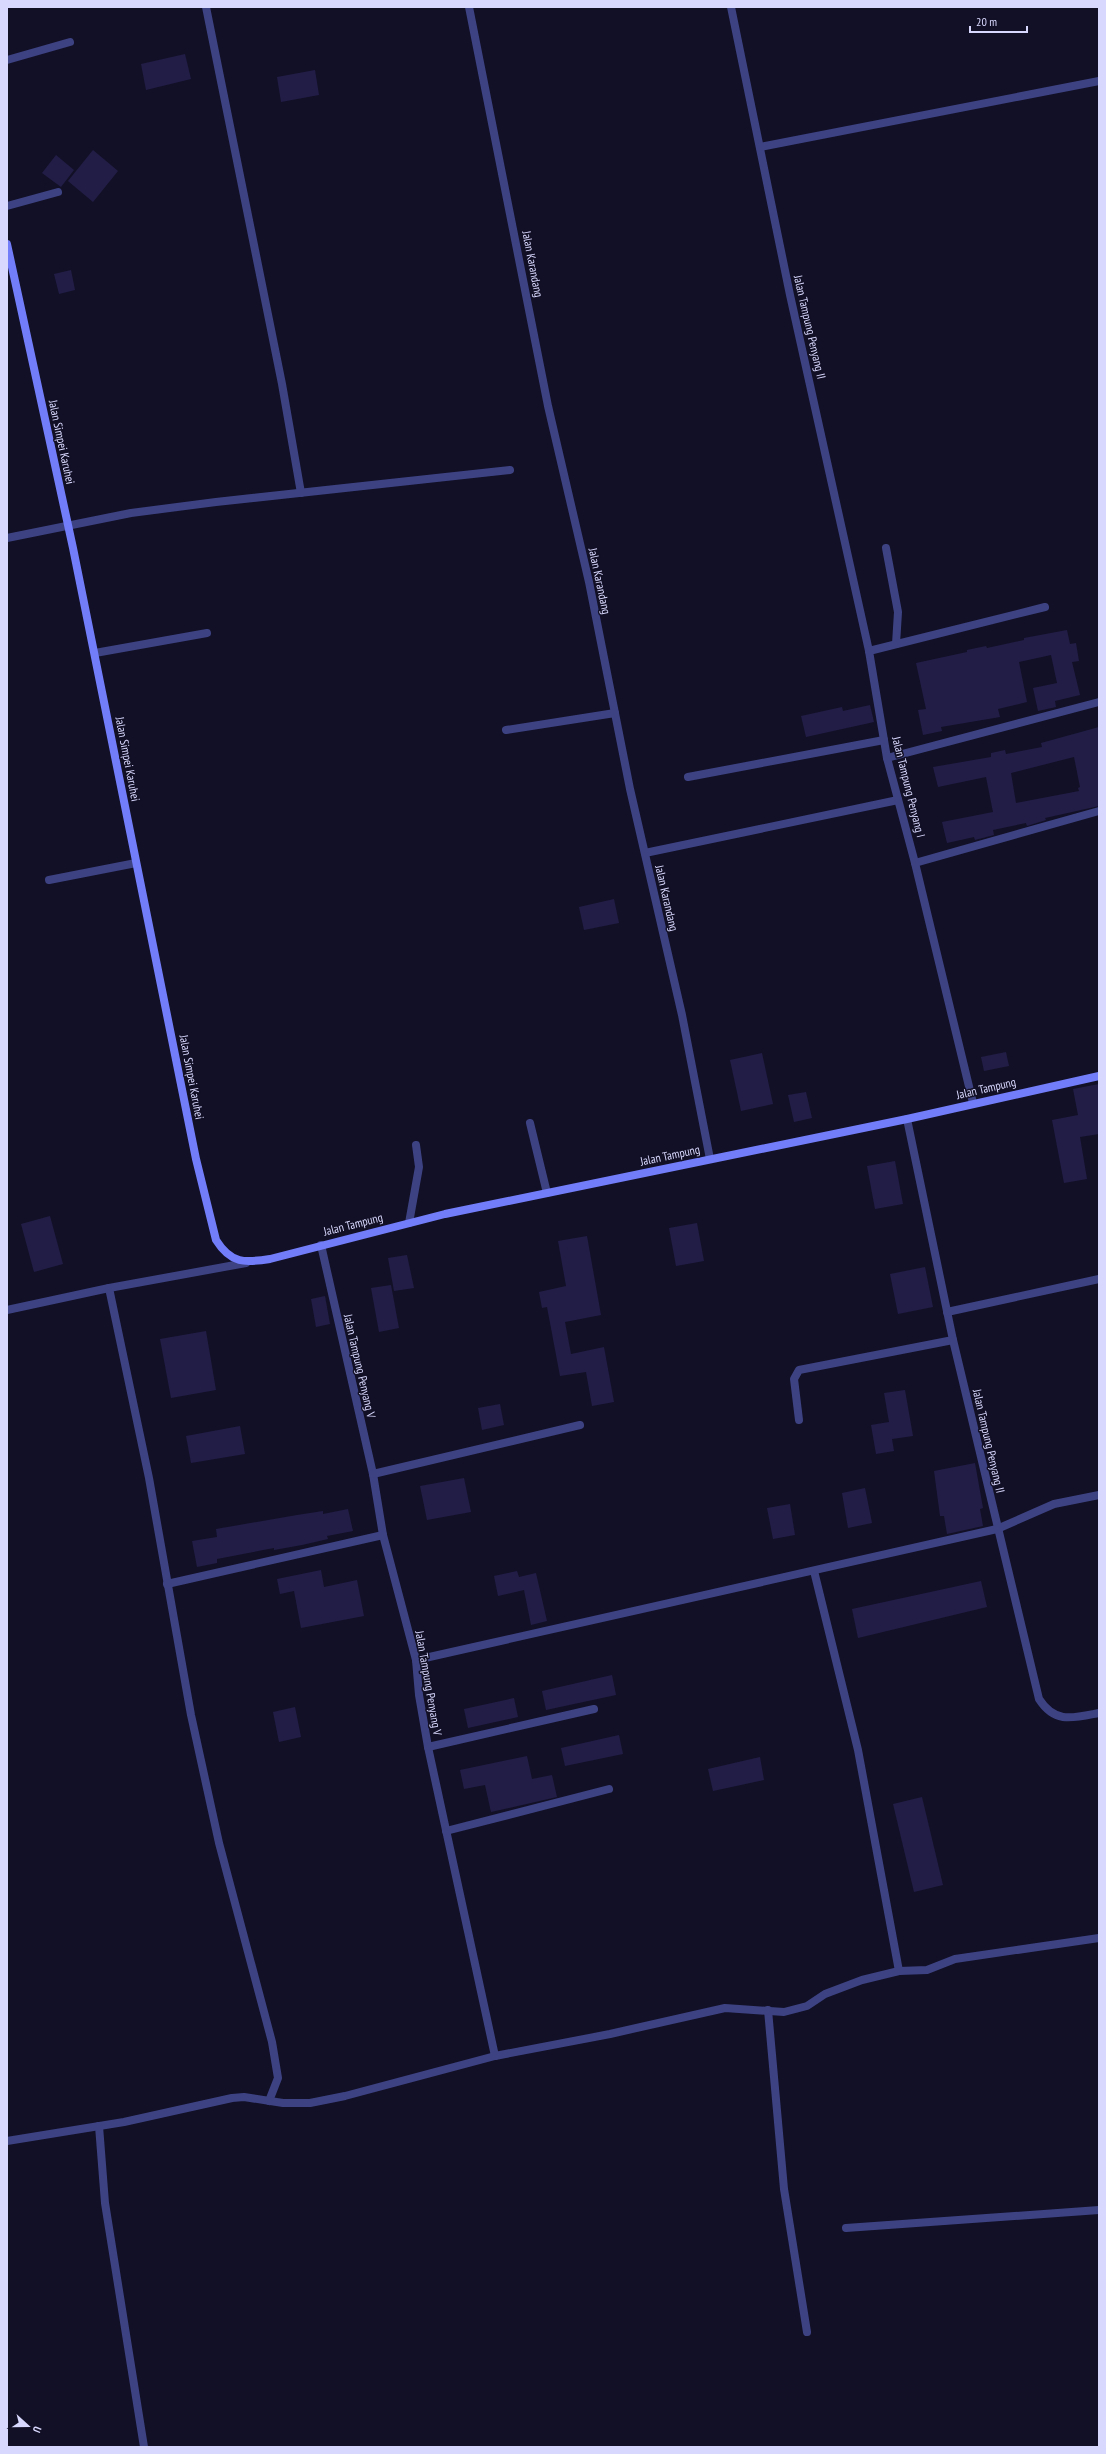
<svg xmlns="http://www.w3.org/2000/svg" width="1106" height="2454" font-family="'PT Sans Narrow',sans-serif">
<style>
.building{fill:#211d47;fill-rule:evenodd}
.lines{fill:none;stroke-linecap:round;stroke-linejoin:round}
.lane{stroke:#3d4283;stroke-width:8}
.street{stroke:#3d4283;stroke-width:8}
.secondary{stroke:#727dfa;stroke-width:8}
.labels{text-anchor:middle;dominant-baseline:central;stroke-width:3;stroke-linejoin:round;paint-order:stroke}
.street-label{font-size:12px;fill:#d8d7fd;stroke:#121026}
</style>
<rect width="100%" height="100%" fill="#121026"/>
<g class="building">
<polygon points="185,54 191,79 146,90 141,64"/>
<polygon points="315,70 319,95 281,102 277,77"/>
<polygon points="93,150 118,171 93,202 68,181"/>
<polygon points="56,155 74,170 61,187 42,173"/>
<polygon points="71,270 75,290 59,294 54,274"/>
<polygon points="1067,630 1070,644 1076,643 1079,661 1072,662 1080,695 1055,701 1056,707 1038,711 1033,688 1057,683 1051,655 1019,662 1027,702 998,709 1000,717 941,727 942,731 923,735 918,710 926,709 916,663 967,652 967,650 986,646 987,648 1024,640 1024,638"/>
<polygon points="870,705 874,722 806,737 801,716 842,707 843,711"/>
<path d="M1099,727V806L1045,818L1046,820L1027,826L1026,823L993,830L994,835L975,840L974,837L947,843L942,822L993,812L986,777L938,787L933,767L991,757V753L1005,750L1006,754L1042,747L1041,743ZM1074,757L1080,787L1078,788L1079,791L1016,803L1011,773Z"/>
<polygon points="614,899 619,923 584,930 579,907"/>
<polygon points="1006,1052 1009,1066 984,1071 981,1057"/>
<polygon points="762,1053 773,1104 741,1111 730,1060"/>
<polygon points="1099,1084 1099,1134 1080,1137 1087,1179 1064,1183 1052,1120 1078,1115 1073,1089"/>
<polygon points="806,1092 812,1118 794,1122 788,1095"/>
<polygon points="895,1161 903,1204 875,1209 867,1166"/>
<polygon points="50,1216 63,1264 34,1272 21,1224"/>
<polygon points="697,1223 704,1261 676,1266 669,1228"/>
<polygon points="587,1236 601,1315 565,1322 571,1354 604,1347 614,1402 592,1406 586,1372 560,1376 547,1307 542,1308 539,1292 566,1286 558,1241"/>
<polygon points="407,1255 414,1288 394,1291 388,1258"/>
<polygon points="925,1267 933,1307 898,1314 890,1274"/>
<polygon points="391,1285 399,1328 379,1332 371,1288"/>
<polygon points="325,1296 330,1324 316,1327 311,1299"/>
<polygon points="206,1331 216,1390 171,1398 160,1339"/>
<polygon points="905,1390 913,1436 892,1439 894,1451 876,1454 871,1425 889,1422 884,1393"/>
<polygon points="500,1404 504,1425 482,1430 478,1408"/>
<polygon points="240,1426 245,1454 191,1463 186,1436"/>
<polygon points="975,1463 983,1508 980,1509 983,1526 947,1534 944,1516 940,1516 934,1471"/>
<polygon points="464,1478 471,1512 427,1520 420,1486"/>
<polygon points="865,1488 872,1523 848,1528 842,1493"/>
<polygon points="790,1504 795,1535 773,1539 767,1508"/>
<polygon points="348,1509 353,1531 327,1536 328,1539 302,1545 274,1550 274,1548 217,1559 217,1563 197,1567 192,1541 217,1537 216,1529 297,1515 323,1511 323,1514"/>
<polygon points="321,1570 324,1587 357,1580 364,1616 301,1628 294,1591 280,1594 277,1579"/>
<polygon points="517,1571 519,1577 536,1573 547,1621 531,1625 524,1590 498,1596 494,1576"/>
<polygon points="981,1581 987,1607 858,1638 852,1609"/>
<polygon points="612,1675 616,1695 546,1710 542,1691"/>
<polygon points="514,1698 518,1717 468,1728 464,1709"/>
<polygon points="295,1707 301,1737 279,1742 273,1712"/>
<polygon points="619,1735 623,1754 565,1766 561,1748"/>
<polygon points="527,1756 532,1779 552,1775 557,1797 491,1812 485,1785 464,1789 460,1770"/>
<polygon points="760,1757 764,1780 713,1791 708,1769"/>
<polygon points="922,1797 943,1885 914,1892 893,1804"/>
</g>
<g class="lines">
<g class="lane">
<polyline points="7,60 70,42"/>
<polyline points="7,206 58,192"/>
<polyline points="886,548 898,612 896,644"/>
<polyline points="95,653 207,633"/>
<polyline points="49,880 136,863"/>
<polyline points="530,1123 547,1193"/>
</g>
<g class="street">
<polyline points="206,7 282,384 301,493"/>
<polyline points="469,7 548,406 589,582 630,789 682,1015 710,1159"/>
<polyline points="731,7 790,295 869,651"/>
<polyline points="760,147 1099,81"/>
<polyline points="7,538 131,513 216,502 510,470"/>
<polyline points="506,730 615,713"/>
<polyline points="887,758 1099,702"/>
<polyline points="688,777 884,740"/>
<polyline points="645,853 898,800"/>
<polyline points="915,863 1099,811"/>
<polyline points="973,1103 915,863 887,758 869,651 1045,607"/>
<path d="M907,1119L953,1340L1039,1699C1055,1724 1073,1718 1099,1713"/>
<polyline points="409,1223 419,1167 416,1145"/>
<polyline points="321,1245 373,1474 383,1535 416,1660 419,1695 428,1747 495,2056"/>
<polyline points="109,1288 149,1478 191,1715 219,1843 272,2042 278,2078 269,2101"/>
<polyline points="7,1310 109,1288 246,1263"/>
<polyline points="947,1312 1099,1279"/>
<polyline points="799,1420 794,1379 799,1370 953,1340"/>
<polyline points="373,1474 580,1425"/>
<polyline points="814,1571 858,1750 899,1971"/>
<polyline points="167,1584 383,1535"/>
<polyline points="416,1660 997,1529 1054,1504 1099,1495"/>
<polyline points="428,1747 594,1709"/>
<polyline points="446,1831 609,1789"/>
<polyline points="768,2010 784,2189 807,2332"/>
<polyline points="99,2126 105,2203 144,2447"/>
<polyline points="7,2141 124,2122 232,2098 244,2097 283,2103 310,2103 345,2096 495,2056 610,2034 725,2008 784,2012 807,2006 825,1994 862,1980 899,1971 927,1970 955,1959 1099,1938"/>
<polyline points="846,2228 1099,2210"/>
</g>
<path class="secondary" d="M7,244L73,548L196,1159L216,1240C231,1264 245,1263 270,1259L445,1214L907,1119L1099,1076"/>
</g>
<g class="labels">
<g class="street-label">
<text transform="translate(533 264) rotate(79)">Jalan Karandang</text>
<text transform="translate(810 327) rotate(77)">Jalan Tampung Penyang II</text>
<text transform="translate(62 442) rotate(78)">Jalan Simpei Karuhei</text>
<text transform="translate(600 581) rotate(78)">Jalan Karandang</text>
<text transform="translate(128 759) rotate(79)">Jalan Simpei Karuhei</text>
<text transform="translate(909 787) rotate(76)">Jalan Tampung Penyang I</text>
<text transform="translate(667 898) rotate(77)">Jalan Karandang</text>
<text transform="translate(192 1077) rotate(79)">Jalan Simpei Karuhei</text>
<text transform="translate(986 1088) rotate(-13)">Jalan Tampung</text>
<text transform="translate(670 1155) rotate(-12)">Jalan Tampung</text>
<text transform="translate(353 1224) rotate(-14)">Jalan Tampung</text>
<text transform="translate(360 1366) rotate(77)">Jalan Tampung Penyang V</text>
<text transform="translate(989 1441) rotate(77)">Jalan Tampung Penyang II</text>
<text transform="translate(429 1683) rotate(80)">Jalan Tampung Penyang V</text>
</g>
</g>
<rect width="1106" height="2454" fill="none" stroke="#d8d7fd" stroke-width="16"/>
<g transform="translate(28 2426) rotate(111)" stroke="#121026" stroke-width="3" paint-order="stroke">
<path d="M0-3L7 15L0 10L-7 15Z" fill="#d8d7fd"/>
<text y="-6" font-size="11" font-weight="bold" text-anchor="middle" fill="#d8d7fd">U</text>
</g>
<path d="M970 26v6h57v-6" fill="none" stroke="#d8d7fd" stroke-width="2"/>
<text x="976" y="26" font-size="12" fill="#d8d7fd" stroke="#121026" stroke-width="3" paint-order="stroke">20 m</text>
</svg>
